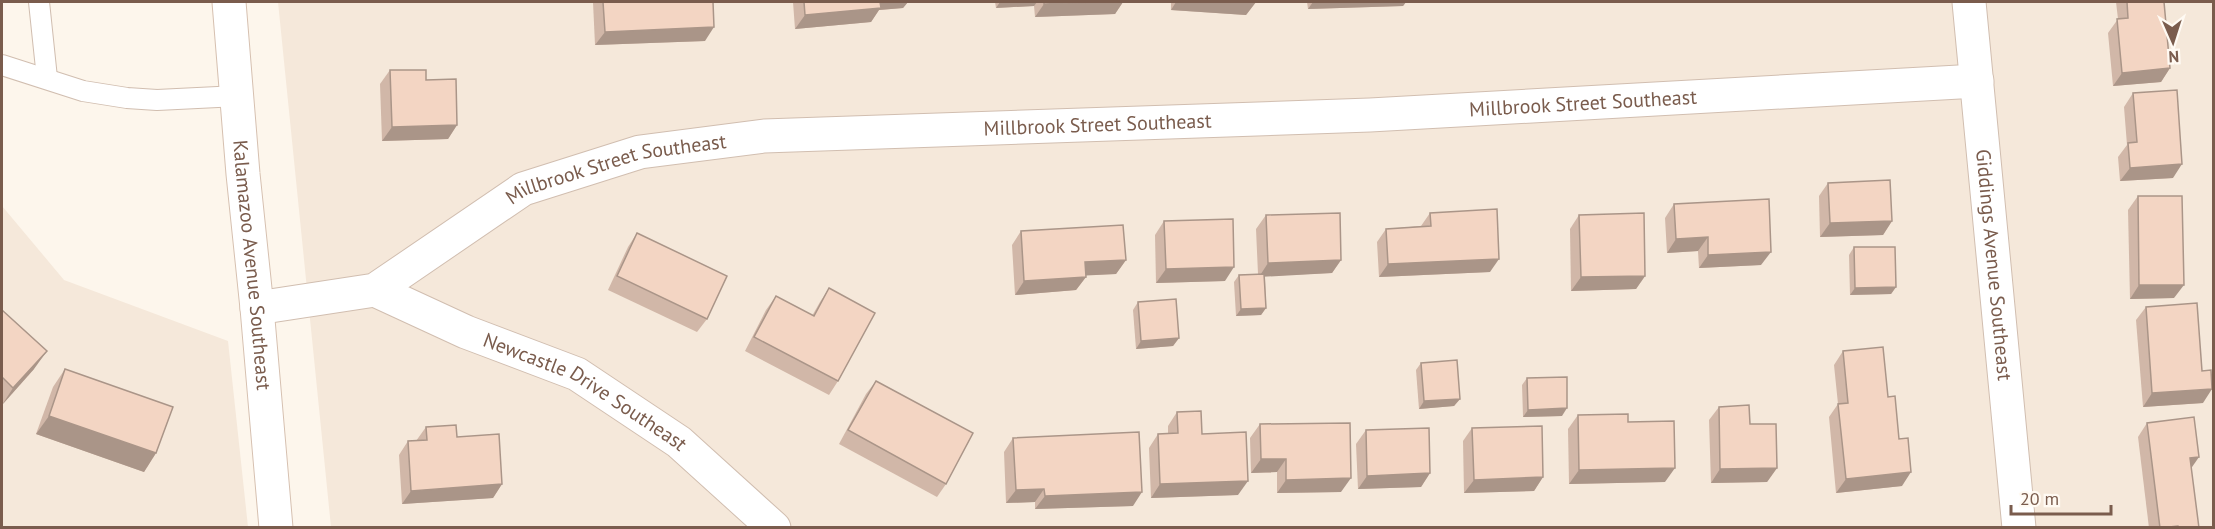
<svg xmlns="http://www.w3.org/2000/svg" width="2215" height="529" font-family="'PT Sans',sans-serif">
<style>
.residential{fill:#f5e8da}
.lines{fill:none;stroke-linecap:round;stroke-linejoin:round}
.lane-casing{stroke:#d1beb0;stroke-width:22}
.street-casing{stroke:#d1beb0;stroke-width:35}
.secondary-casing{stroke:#d6c0b0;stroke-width:35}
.lane{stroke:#fff;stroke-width:20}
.street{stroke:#fff;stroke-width:33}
.secondary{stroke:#fff;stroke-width:33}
.wall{fill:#d1b7a8}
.shaded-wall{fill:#aa9588}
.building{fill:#f3d5c3;stroke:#aa9588;stroke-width:1.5}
.labels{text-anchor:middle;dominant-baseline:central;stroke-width:5;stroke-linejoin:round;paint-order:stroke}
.street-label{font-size:20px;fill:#7a5c4d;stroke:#fffaf3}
</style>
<rect width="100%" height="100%" fill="#fdf6ec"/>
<g class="residential">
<polygon points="278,2 2213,2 2213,527 331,527"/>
<polygon points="2,206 64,280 228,341 248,527 2,527"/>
</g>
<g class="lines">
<defs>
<g id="lane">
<polyline points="39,2 47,78"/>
<polyline points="2,65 83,91 127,98 157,100 238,96"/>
</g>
<g id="street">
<path id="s1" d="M1969,2L2019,528"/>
<path id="s2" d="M375,290L466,332L577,374L679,442L774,528"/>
<path id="s3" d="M257,308L375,290L523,189L640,152L764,136L1370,115L1977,81"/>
</g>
<g id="secondary">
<path id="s4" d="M229,2L243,174L257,308L276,528"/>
</g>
</defs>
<use href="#lane" class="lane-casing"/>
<use href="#street" class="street-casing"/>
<use href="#secondary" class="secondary-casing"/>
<use href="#lane" class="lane"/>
<use href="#street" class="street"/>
<use href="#secondary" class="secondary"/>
</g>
<g class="wall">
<polygon points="593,2 713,2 705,41 595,45"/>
<polygon points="793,2 908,2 903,8 879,10 871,22 795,29"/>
<polygon points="995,2 1123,2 1115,14 1035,17 1034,6 996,8"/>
<polygon points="1171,2 1256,2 1246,15 1171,10"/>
<polygon points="1307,2 1406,2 1403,6 1308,9"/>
<polygon points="2116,2 2164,2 2170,68 2161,82 2113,86 2108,33 2118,19"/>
<polygon points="390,70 426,80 457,125 448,139 382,141 380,84"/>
<polygon points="2133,93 2173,178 2120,181 2118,157 2127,145 2124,107"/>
<polygon points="1828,183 1892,221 1883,235 1820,237 1819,196"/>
<polygon points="2138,196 2174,298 2130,299 2128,210"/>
<polygon points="1674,204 1761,265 1699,268 1698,251 1667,253 1665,218"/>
<polygon points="1430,213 1490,272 1379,277 1377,242 1386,229 1421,226"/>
<polygon points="1266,215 1341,260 1332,273 1265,276 1266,308 1261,315 1236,316 1234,282 1239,275 1258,274 1256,229"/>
<polygon points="1579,215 1645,276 1636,289 1571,291 1570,229"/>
<polygon points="1164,221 1225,281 1156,283 1155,235"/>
<polygon points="1021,231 1126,260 1116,274 1086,275 1086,277 1076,290 1015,295 1012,245"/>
<polygon points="637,233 707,319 697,332 608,290 628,247"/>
<polygon points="1854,247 1896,287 1891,294 1850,295 1849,255"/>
<polygon points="829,288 838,381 829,395 745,351 766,310 776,296 812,316 820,302"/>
<polygon points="1138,302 1179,338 1173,346 1136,349 1133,310"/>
<polygon points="2146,307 2203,403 2143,407 2136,320"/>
<polygon points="2,310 34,369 2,405"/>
<polygon points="1843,351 1888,397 1902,486 1836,493 1829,417 1838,404 1834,365"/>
<polygon points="1421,363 1460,399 1454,406 1419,409 1416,370"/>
<polygon points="65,369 156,453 144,472 36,434 53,387"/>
<polygon points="1527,378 1562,416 1523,417 1522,385"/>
<polygon points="876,381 946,484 937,497 839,444 866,394"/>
<polygon points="1719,407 1750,424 1777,468 1767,482 1711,483 1709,420"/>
<polygon points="1177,412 1202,434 1238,495 1151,498 1149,448 1158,434 1168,434 1168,426"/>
<polygon points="1578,415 1628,422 1665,482 1569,484 1568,429"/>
<polygon points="2147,423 2191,468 2199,528 2149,528 2138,437"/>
<polygon points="1260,424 1341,492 1277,493 1277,472 1251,473 1250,438"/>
<polygon points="426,427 457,437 502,484 493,498 402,504 399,455 408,441 416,441"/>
<polygon points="1472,428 1543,477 1534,491 1464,493 1463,441"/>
<polygon points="1366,430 1430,473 1421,487 1358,489 1356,444"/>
<polygon points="1013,438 1133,506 1035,509 1035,502 1006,503 1004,452"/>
</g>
<g class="shaded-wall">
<polygon points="877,2 908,2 903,8 879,10 871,22 795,29 805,15"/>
<polygon points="1000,2 1037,2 1034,6 996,8"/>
<polygon points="1093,2 1123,2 1115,14 1035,17 1044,4"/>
<polygon points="1176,2 1256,2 1246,15 1171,10"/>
<polygon points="1313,2 1406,2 1403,6 1308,9"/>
<polygon points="714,27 705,41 595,45 605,32"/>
<polygon points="2170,68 2161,82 2113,86 2122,73"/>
<polygon points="457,125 448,139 382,141 392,127"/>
<polygon points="2182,164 2173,178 2120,181 2130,168"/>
<polygon points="1892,221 1883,235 1820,237 1830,223"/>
<polygon points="1708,237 1698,251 1667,253 1676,239"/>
<polygon points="1771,252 1761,265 1699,268 1708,255"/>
<polygon points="1499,259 1490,272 1379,277 1388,264"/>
<polygon points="1126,260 1116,274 1076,276 1085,262"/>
<polygon points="1341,260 1332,273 1259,277 1268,263"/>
<polygon points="1234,267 1225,281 1156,283 1166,269"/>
<polygon points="1645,276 1636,289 1571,291 1581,277"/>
<polygon points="1086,277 1076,290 1015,295 1024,281"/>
<polygon points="2139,285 2184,285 2174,298 2130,299"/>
<polygon points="1896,287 1891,294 1850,295 1855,288"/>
<polygon points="1266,308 1261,315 1236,316 1241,309"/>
<polygon points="1179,338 1173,346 1136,349 1141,341"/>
<polygon points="47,351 34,369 2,405 13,388"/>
<polygon points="2212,389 2203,403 2143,407 2152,393"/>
<polygon points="1460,399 1454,406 1419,409 1424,401"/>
<polygon points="1567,408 1562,416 1523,417 1528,410"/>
<polygon points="49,416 156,453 144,472 36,434"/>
<polygon points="2199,457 2190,470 2190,458"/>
<polygon points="1261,459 1286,459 1277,472 1251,473"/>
<polygon points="1675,468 1665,482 1569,484 1579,470"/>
<polygon points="1777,468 1767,482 1711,483 1720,469"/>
<polygon points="1911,472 1902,486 1836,493 1846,479"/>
<polygon points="1430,473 1421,487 1358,489 1367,476"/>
<polygon points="1543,477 1534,491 1464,493 1474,480"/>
<polygon points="1351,478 1341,492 1277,493 1286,480"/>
<polygon points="1248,481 1238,495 1151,498 1160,484"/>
<polygon points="502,484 493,498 402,504 411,491"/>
<polygon points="1044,489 1035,502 1006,503 1016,490"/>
<polygon points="1142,492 1133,506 1035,509 1045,496"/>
</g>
<g class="building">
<polygon points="603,2 713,2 714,27 605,32"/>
<polygon points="804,2 880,2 881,8 805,15"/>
<polygon points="1044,2 1093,2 1044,4"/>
<polygon points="2127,2 2164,2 2170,68 2122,73 2117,19 2128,18"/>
<polygon points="390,70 426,70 426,80 456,79 457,125 392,127"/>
<polygon points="2177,90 2182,164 2130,168 2128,143 2137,142 2133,93"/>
<polygon points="1890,180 1892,221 1830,223 1828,183"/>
<polygon points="2138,196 2182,196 2184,285 2139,285"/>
<polygon points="1769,199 1771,252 1708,255 1708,237 1676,239 1674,204"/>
<polygon points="1497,209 1499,259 1388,264 1386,229 1431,226 1430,213"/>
<polygon points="1340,213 1341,260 1268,263 1266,215"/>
<polygon points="1644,213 1645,276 1581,277 1579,215"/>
<polygon points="1233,219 1234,267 1166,269 1164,221"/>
<polygon points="1123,225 1126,260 1085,262 1086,277 1024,281 1021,231"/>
<polygon points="637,233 727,276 707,319 617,276"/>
<polygon points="1854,247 1895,247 1896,287 1855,288"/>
<polygon points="1264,274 1266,308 1241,309 1239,275"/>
<polygon points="829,288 875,313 838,381 754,337 776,296 814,316"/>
<polygon points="1176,299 1179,338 1141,341 1138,302"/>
<polygon points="2197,303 2202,371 2211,370 2212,389 2152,393 2146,307"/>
<polygon points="2,310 47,351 13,388 2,377"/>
<polygon points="1883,347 1888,397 1895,396 1899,439 1908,438 1911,472 1846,479 1838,404 1848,403 1843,351"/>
<polygon points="1457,360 1460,399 1424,401 1421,363"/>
<polygon points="65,369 173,407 156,453 49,416"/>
<polygon points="1567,377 1567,408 1528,410 1527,378"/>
<polygon points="876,381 973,433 946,484 848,430"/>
<polygon points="1749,405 1750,424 1776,424 1777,468 1720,469 1719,407"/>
<polygon points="1201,411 1202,434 1246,432 1248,481 1160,484 1158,434 1178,433 1177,412"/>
<polygon points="1628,414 1628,422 1674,421 1675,468 1579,470 1578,415"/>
<polygon points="2194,417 2199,457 2190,458 2199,528 2179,528 2178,526 2160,528 2147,423"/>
<polygon points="1350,423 1351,478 1286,480 1286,459 1261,459 1260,424"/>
<polygon points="456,425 457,437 499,434 502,484 411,491 408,441 427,440 426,427"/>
<polygon points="1542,426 1543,477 1474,480 1472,428"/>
<polygon points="1429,428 1430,473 1367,476 1366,430"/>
<polygon points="1139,432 1142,492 1045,496 1044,489 1016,490 1013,438"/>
</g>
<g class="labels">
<g class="street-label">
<text stroke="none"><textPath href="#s3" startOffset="1366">Millbrook Street Southeast</textPath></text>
<text stroke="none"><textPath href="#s3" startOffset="880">Millbrook Street Southeast</textPath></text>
<text stroke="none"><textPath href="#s3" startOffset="394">Millbrook Street Southeast</textPath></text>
<text stroke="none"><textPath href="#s4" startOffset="264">Kalamazoo Avenue Southeast</textPath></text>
<text stroke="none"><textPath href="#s1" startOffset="264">Giddings Avenue Southeast</textPath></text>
<text stroke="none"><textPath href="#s2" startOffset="234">Newcastle Drive Southeast</textPath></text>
</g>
</g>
<rect width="2215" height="529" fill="none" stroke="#7a5c4d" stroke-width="6"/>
<g transform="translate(2173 42) rotate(177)" stroke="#fffaf3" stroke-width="4.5" paint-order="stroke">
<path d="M0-4.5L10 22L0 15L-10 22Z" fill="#7a5c4d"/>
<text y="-9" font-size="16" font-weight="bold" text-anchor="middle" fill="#7a5c4d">N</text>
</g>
<path d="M2011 505v9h100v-9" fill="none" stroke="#7a5c4d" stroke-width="3"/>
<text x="2020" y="505" font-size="18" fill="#7a5c4d" stroke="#fffaf3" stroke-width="4.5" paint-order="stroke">20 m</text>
</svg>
